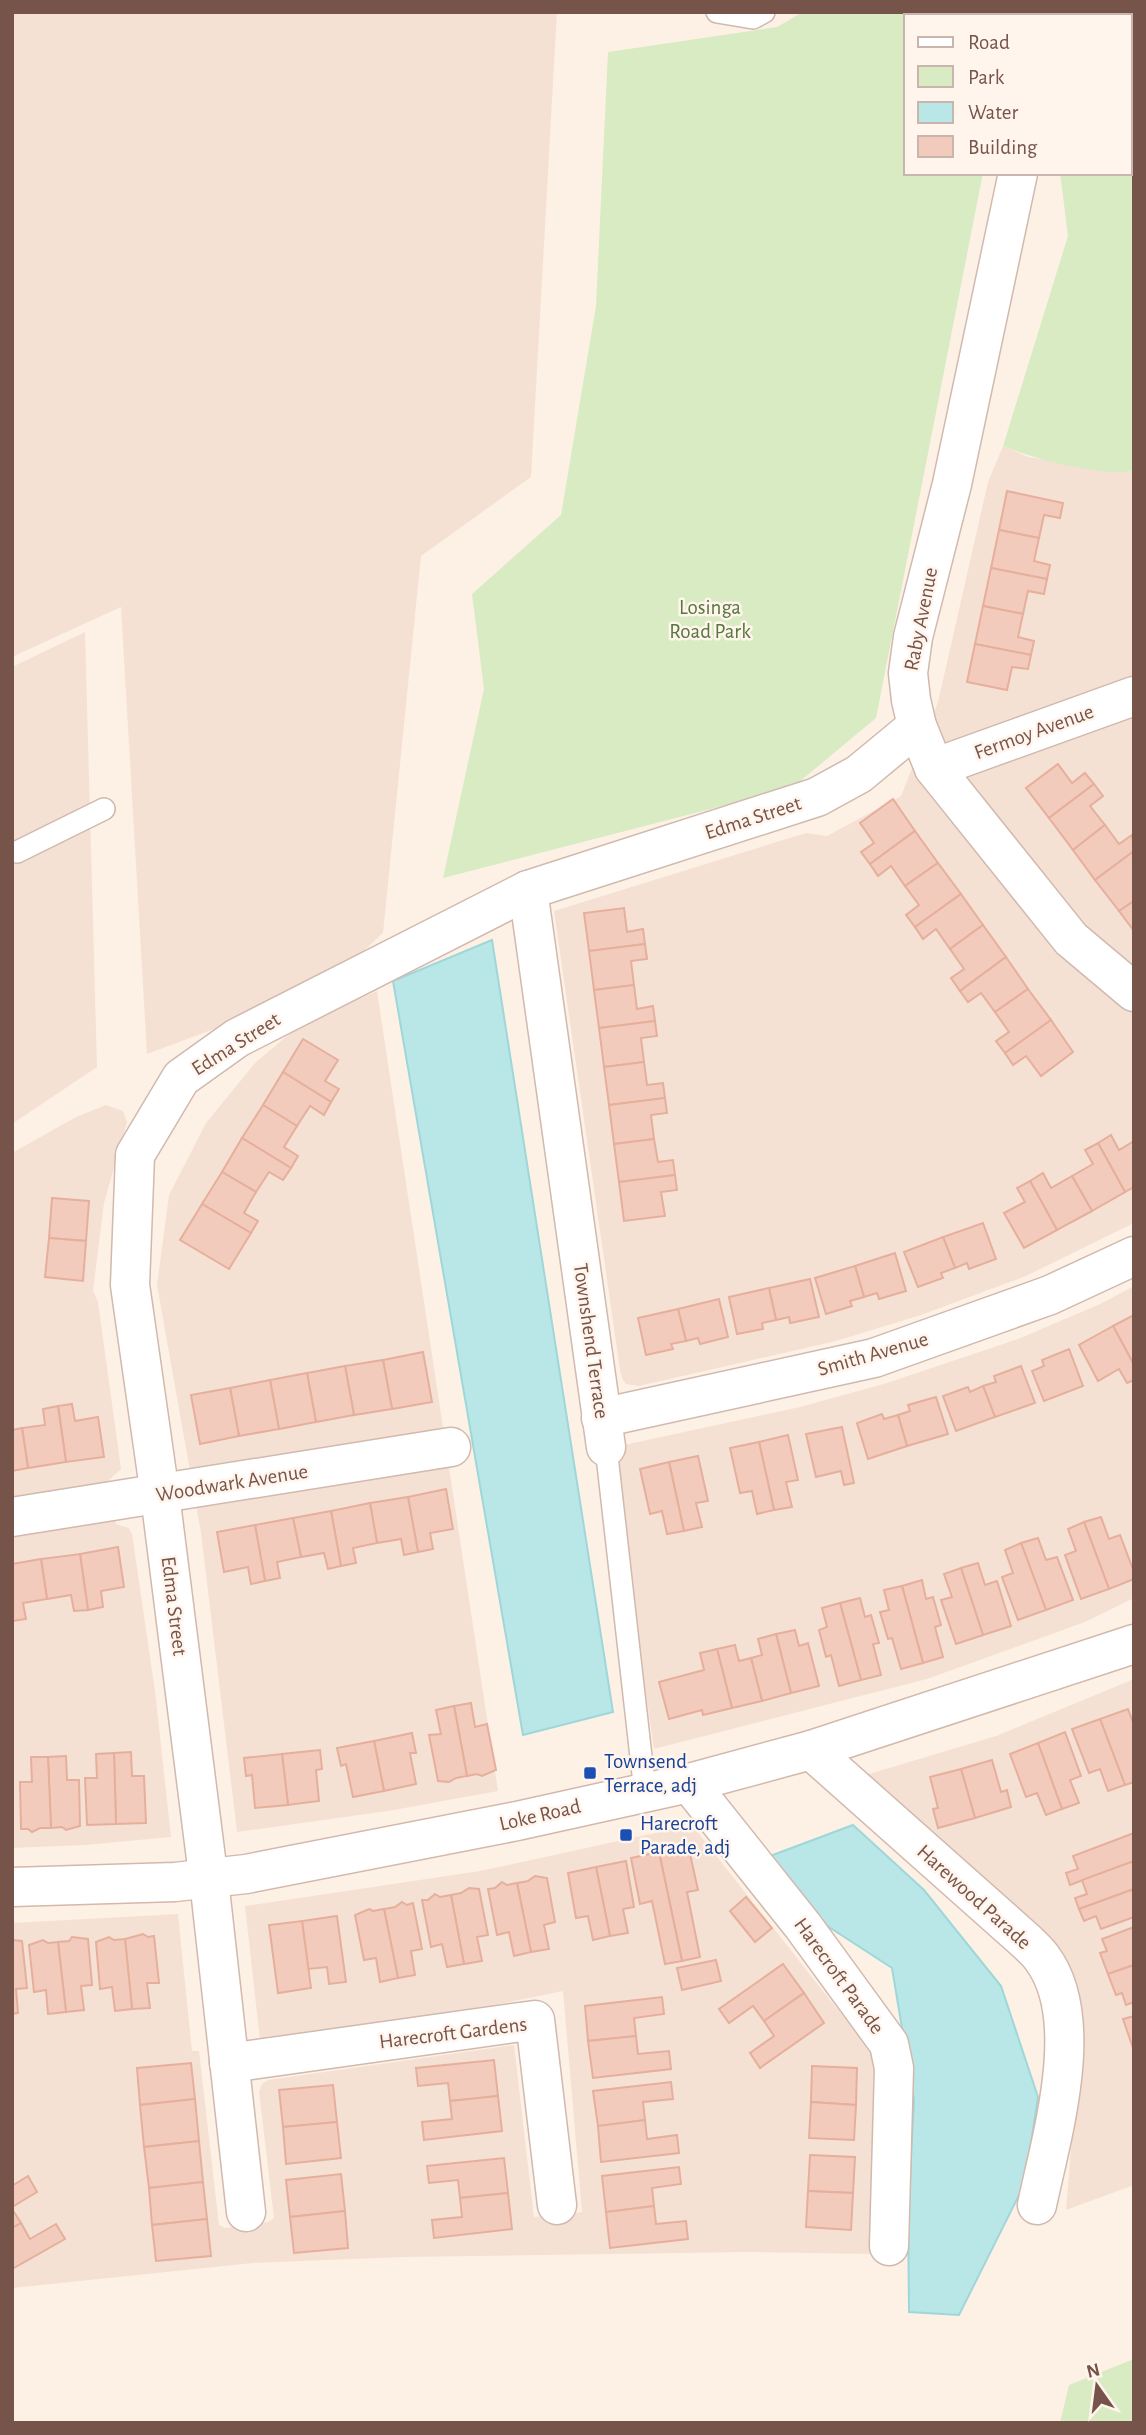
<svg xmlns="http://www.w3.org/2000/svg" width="1146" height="2435" font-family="'Alegreya Sans',sans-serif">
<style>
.residential{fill:#f5e1d3}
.green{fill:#d8ebc3}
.water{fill:#b9e6e7;stroke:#9fd7d9;stroke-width:2}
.building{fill:#f3cbbc;stroke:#e6af9c;stroke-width:2}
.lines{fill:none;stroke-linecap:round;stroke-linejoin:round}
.lane-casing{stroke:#d1b9ae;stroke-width:24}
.street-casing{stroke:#d1b9ae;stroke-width:41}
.secondary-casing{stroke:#d4b8ab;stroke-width:41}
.lane{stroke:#fff;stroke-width:21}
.street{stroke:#fff;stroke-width:38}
.secondary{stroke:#fff;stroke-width:38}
.transit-dot{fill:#1a4fb4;stroke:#fff5ec;stroke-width:2.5}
.labels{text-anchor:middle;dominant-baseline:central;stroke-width:5;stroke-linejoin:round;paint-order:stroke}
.park-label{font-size:21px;fill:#56773e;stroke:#fff5ec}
.street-label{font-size:21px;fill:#77544a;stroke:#fff5ec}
.transit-label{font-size:21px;fill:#164399;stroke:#fff5ec;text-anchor:start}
</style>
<rect width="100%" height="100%" fill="#fdf1e5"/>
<g class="residential">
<polygon points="12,12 557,12 531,477 421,556 383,933 349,964 265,1010 147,1054 121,607 12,657"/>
<polygon points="1003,446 1028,457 1127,472 1134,471 1134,1223 1026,1276 921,1315 836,1341 784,1353 639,1386 626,1384 622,1378 620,1370 554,911 806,833 827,836 901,796 938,702 988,482"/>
<polygon points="85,632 97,1067 12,1124 12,667"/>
<polygon points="377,991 498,1791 388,1811 237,1832 201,1533 157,1285 169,1195 206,1123 255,1063 301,1024"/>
<polygon points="106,1105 123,1111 127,1122 104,1203 93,1291 98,1302 121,1469 108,1481 116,1524 129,1528 132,1534 155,1691 171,1837 85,1845 12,1848 12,1153 76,1117"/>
<polygon points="1134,1286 1134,1598 1085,1622 927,1679 654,1749 610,1448 800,1407 887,1383 1018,1339 1100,1304"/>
<polygon points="1134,1679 1134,2185 1066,2210 1081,2027 859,1777 996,1736"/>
<polygon points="692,1825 876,2058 873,2254 749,2252 402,2257 253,2263 12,2288 12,1923 178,1914 192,2051 199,2051 219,2225 225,2228 268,2222 274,2218 259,2092 262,2084 268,2080 514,2045 534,2217 582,2212 563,1991 440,2016 260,2041 245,1906 480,1871"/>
</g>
<g class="green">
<polygon points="803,12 978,12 979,16 906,16 906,173 983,173 876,718 792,788 443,878 484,689 472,594 561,515 596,306 608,52 777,27"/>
<path d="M1075,12H1134V471C1101,477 1034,459 1003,446L1068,236L1060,173H1130V16H1075Z"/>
<polygon points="1134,2359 1134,2423 1060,2423 1069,2385"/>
</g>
<g class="water">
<polygon points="492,940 613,1712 523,1735 393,981"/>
<polygon points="853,1825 924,1890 1001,1986 1038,2097 1025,2183 959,2315 909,2312 908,2212 914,2100 892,1968 809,1914 770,1856"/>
</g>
<g class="building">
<polygon points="1007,491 1063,503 1060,518 1044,515 1039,538 999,530"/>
<polygon points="999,530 1039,538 1034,561 1050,565 1047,579 991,568"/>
<polygon points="991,568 1047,579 1044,594 1028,591 1023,614 983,606"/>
<polygon points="983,606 1023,614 1018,637 1034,641 1031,655 975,644"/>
<polygon points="975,644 1031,655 1028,669 1012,667 1007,690 967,682"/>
<polygon points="1058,764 1072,783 1085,773 1094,784 1049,818 1026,788"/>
<polygon points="1094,784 1103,796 1090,806 1105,825 1073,850 1049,818"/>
<polygon points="893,799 915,831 870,864 861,852 874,843 860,823"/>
<polygon points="1105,825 1119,844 1132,835 1134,851 1095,880 1073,850"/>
<polygon points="915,831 938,863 905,886 891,866 878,876 870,864"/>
<polygon points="1134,851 1134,901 1119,911 1095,880"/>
<polygon points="938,863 961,894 915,927 906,915 919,905 905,886"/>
<polygon points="961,894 983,925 950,949 936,929 923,939 915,927"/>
<polygon points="1134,901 1134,931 1119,911"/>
<polygon points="624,908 627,932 643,929 645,944 589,951 584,913"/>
<polygon points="983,925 1006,957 960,991 951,978 964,969 950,949"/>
<polygon points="645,944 647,959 631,961 634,985 594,990 589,951"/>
<polygon points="1006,957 1028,989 995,1012 981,993 968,1002 960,991"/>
<polygon points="634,985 637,1009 653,1006 655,1021 599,1028 594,990"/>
<polygon points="1028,989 1051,1020 1005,1053 996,1041 1009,1032 995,1012"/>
<polygon points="1051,1020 1073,1052 1041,1076 1026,1056 1013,1065 1005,1053"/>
<polygon points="655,1021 657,1036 641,1038 644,1062 604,1067 599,1028"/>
<polygon points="303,1039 338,1060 325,1081 339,1089 331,1102 283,1072"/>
<polygon points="644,1062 647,1085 663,1083 665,1098 609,1105 604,1067"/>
<polygon points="283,1072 331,1102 324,1115 310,1106 297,1126 263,1105"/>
<polygon points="665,1098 667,1113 651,1115 654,1139 614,1144 609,1105"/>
<polygon points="263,1105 297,1126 284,1147 298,1156 291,1168 242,1138"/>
<polygon points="1111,1135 1119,1150 1134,1141 1134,1187 1125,1192 1098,1143"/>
<polygon points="242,1138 291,1168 283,1180 269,1172 256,1192 222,1172"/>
<polygon points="654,1139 658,1162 673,1160 675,1175 619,1182 614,1144"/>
<polygon points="1098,1143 1125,1192 1092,1211 1072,1176 1093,1164 1085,1150"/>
<polygon points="222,1172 256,1192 244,1213 258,1221 251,1233 202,1204"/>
<polygon points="1043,1173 1051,1188 1072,1176 1092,1211 1057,1230 1030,1181"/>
<polygon points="675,1175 677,1190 661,1192 665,1216 624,1221 619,1182"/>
<polygon points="1030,1181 1057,1230 1024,1248 1004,1213 1025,1202 1017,1188"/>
<polygon points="52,1198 89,1201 86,1241 49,1238"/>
<polygon points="202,1204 251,1233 229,1269 180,1240"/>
<polygon points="983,1223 996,1259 969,1269 967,1263 955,1268 943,1237"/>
<polygon points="943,1237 955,1268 941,1273 943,1278 918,1287 904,1252"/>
<polygon points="49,1238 86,1241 83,1281 45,1277"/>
<polygon points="895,1253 906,1291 879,1299 877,1293 864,1297 855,1266"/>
<polygon points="855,1266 864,1297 850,1301 852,1306 826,1314 815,1278"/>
<polygon points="810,1279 819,1317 790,1323 789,1317 776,1320 769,1288"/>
<polygon points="769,1288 776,1320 762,1323 763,1329 737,1334 729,1297"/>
<polygon points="719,1299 728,1337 700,1344 698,1338 686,1341 678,1309"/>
<polygon points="678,1309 686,1341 671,1344 673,1349 646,1355 638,1318"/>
<polygon points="1134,1315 1134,1365 1113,1326"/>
<polygon points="1113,1326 1134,1365 1134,1380 1127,1383 1119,1369 1098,1381 1079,1345"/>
<polygon points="1069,1349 1083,1386 1044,1401 1032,1371 1044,1366 1042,1360"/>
<polygon points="423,1352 432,1402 392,1409 383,1360"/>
<polygon points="383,1360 392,1409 354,1415 345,1366"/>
<polygon points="345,1366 354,1415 316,1422 307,1373"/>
<polygon points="1021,1366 1035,1403 995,1417 983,1386 996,1382 994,1376"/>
<polygon points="307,1373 316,1422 279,1429 270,1380"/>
<polygon points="270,1380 279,1429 239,1436 230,1388"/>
<polygon points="983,1386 995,1417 956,1431 943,1396 968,1387 970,1392"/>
<polygon points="230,1388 239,1436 200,1444 191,1395"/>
<polygon points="936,1397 948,1434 907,1446 898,1415 910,1411 908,1405"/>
<polygon points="72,1404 75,1421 98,1417 104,1457 66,1462 58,1406"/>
<polygon points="58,1406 66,1462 28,1468 22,1428 45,1425 43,1409"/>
<polygon points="882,1414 884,1419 898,1415 907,1446 868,1459 857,1423"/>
<polygon points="842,1427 854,1483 844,1485 841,1471 816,1477 806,1434"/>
<polygon points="22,1428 28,1468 12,1471 12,1430"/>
<polygon points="788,1435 798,1480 786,1482 792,1507 774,1510 759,1442"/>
<polygon points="759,1442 774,1510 757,1514 752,1491 740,1493 730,1448"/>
<polygon points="698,1456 708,1501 696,1503 702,1527 684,1531 669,1462"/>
<polygon points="669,1462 684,1531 667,1534 662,1511 650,1514 640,1469"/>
<polygon points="446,1489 453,1529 430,1533 433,1549 418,1552 408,1497"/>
<polygon points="408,1497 418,1552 404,1555 401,1539 377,1543 370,1503"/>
<polygon points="370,1503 377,1543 353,1548 356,1563 341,1566 331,1511"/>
<polygon points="331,1511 341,1566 328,1569 324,1553 301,1557 293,1518"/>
<polygon points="1101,1517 1109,1539 1120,1535 1134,1572 1134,1579 1109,1589 1084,1522"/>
<polygon points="293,1518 301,1557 277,1562 280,1578 265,1581 255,1525"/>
<polygon points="1084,1522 1109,1589 1081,1599 1065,1555 1076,1551 1068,1529"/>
<polygon points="255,1525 265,1581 251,1584 248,1567 224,1572 217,1532"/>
<polygon points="1038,1538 1046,1560 1057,1557 1073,1600 1046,1610 1021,1543"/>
<polygon points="1021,1543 1046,1610 1018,1620 1002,1577 1013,1573 1005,1550"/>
<polygon points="118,1547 124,1587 101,1591 103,1607 88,1610 80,1554"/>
<polygon points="80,1554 88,1610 74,1611 71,1595 47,1599 41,1559"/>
<polygon points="41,1559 47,1599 23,1603 26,1619 12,1621 12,1564"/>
<polygon points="978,1563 985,1585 997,1581 1011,1626 983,1635 961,1568"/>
<polygon points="961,1568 983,1635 956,1644 941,1600 952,1597 944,1574"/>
<polygon points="922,1580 926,1599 933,1597 941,1625 935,1627 943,1657 923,1663 902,1586"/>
<polygon points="902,1586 923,1663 901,1669 892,1638 888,1639 880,1612 889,1610 884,1590"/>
<polygon points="860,1598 865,1617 871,1615 879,1643 873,1644 881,1675 861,1680 840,1603"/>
<polygon points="840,1603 861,1680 839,1686 831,1655 826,1657 819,1630 827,1627 822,1608"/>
<polygon points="795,1630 799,1646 808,1643 819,1686 791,1693 776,1634"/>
<polygon points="776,1634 791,1693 762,1701 751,1658 762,1655 758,1639"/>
<polygon points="735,1645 739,1661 751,1658 762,1701 732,1708 717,1649"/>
<polygon points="717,1649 732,1708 703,1715 702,1710 669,1719 659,1682 704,1670 700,1653"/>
<polygon points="471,1703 475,1727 487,1724 496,1770 482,1776 477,1774 467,1776 454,1706"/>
<polygon points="454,1706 467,1776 456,1778 449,1782 438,1781 429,1735 441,1734 436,1710"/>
<polygon points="1128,1709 1134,1725 1134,1782 1125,1785 1100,1719"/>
<polygon points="1100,1719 1125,1785 1108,1791 1100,1769 1089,1773 1072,1729"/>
<polygon points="1065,1732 1081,1776 1070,1780 1079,1803 1062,1809 1038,1743"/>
<polygon points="412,1733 416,1753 410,1753 416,1784 384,1791 374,1741"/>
<polygon points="374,1741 384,1791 353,1797 346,1764 341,1766 337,1748"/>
<polygon points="1038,1743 1062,1809 1046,1815 1037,1793 1026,1797 1010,1754"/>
<polygon points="320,1750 322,1769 316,1770 319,1801 288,1805 282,1754"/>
<polygon points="131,1752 132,1776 144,1776 146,1823 116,1824 114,1753"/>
<polygon points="114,1753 116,1824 87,1825 85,1778 97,1778 96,1754"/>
<polygon points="282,1754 288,1805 255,1808 252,1775 246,1776 244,1758"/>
<polygon points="66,1756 67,1780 79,1780 80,1826 66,1830 62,1827 51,1828 48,1757"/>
<polygon points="31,1757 48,1757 51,1828 40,1828 32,1832 28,1829 21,1829 20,1782 32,1782"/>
<polygon points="992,1760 1001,1792 1007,1790 1011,1807 975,1818 961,1769"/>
<polygon points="961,1769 975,1818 938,1828 933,1809 938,1808 930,1777"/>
<polygon points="1134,1833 1134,1861 1070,1885 1066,1873 1078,1869 1073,1856"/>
<polygon points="688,1845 698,1890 687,1892 700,1957 682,1961 659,1852"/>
<polygon points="659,1852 682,1961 665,1964 652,1901 640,1904 631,1858"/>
<polygon points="626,1861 634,1907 623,1909 628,1933 610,1936 596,1867"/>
<polygon points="1134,1861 1134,1889 1079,1909 1075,1898 1087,1894 1082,1880"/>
<polygon points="596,1867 610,1936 593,1940 588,1916 576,1918 568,1873"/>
<polygon points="535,1876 547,1878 555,1922 544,1925 549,1949 531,1952 517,1883 528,1881"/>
<polygon points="502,1882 507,1885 517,1883 531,1952 514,1956 509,1932 497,1935 488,1889 495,1888"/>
<polygon points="469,1888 479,1889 488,1935 477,1937 482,1961 464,1964 451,1895 461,1893"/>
<polygon points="1134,1889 1134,1917 1101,1929 1096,1916 1084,1921 1079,1909"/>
<polygon points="435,1894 440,1897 451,1895 464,1964 447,1967 442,1944 431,1947 422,1900 428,1900"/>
<polygon points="746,1897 772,1928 755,1942 730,1911"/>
<polygon points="402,1902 407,1905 413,1903 422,1949 411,1951 415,1975 398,1978 384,1909 395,1907"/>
<polygon points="369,1909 373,1911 384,1909 398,1978 380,1982 376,1958 364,1960 355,1915"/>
<polygon points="337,1916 346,1982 329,1984 327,1967 308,1969 302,1921"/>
<polygon points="302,1921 311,1988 278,1993 269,1925"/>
<polygon points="1134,1927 1134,1965 1108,1974 1100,1953 1107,1951 1102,1939"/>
<polygon points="143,1934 148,1937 154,1936 159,1983 147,1983 150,2008 132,2009 125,1939"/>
<polygon points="72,1937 88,1939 92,1985 81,1986 84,2010 66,2012 58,1942 69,1941"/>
<polygon points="109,1937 114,1940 125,1939 132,2009 115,2011 112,1987 100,1989 96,1942"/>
<polygon points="12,1940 22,1941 27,1988 16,1989 18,2013 12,2014"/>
<polygon points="43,1940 48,1943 58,1942 66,2012 48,2014 46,1990 34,1992 29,1945"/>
<polygon points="716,1960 721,1981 682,1990 677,1968"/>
<polygon points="783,1964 804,1993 764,2021 753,2006 729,2023 719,2009"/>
<polygon points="1134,1965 1134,2002 1126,2005 1122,1993 1116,1995 1108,1974"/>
<polygon points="804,1993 824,2023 760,2068 750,2053 774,2036 764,2021"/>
<polygon points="662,1997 664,2014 634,2018 636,2036 588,2041 585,2006"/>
<polygon points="1134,2016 1134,2051 1123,2019"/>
<polygon points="636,2036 638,2054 669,2051 671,2069 593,2078 588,2041"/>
<polygon points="494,2060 498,2096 450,2101 448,2083 418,2086 416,2068"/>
<polygon points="191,2063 195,2099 140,2105 137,2068"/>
<polygon points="812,2066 857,2068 856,2105 811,2102"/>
<polygon points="671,2082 673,2099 643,2102 645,2120 598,2126 593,2091"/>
<polygon points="333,2085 337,2122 283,2127 279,2090"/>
<polygon points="498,2096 502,2131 424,2140 422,2122 452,2119 450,2101"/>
<polygon points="195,2099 199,2141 144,2147 140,2105"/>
<polygon points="811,2102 856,2105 854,2140 809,2138"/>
<polygon points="645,2120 647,2139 677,2135 679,2153 601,2162 598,2126"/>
<polygon points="337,2122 341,2158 286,2164 283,2127"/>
<polygon points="199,2141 203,2182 149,2188 144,2147"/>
<polygon points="810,2155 855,2157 853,2193 808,2191"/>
<polygon points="504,2158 508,2193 460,2198 458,2180 429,2183 427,2166"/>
<polygon points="679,2167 681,2184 652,2188 654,2206 606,2212 602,2176"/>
<polygon points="341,2174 345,2211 290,2217 286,2180"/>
<polygon points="28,2176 37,2192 12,2207 12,2186"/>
<polygon points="203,2182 207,2219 152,2225 149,2188"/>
<polygon points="808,2191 853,2193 851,2230 806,2227"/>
<polygon points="508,2193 512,2229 434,2238 432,2220 462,2217 460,2198"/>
<polygon points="654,2206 656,2224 686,2221 688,2239 610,2248 606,2212"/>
<polygon points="12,2209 21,2223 12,2228"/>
<polygon points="345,2211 348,2248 294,2253 290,2217"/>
<polygon points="207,2219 211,2256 156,2261 152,2225"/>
<polygon points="21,2223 30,2239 56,2224 65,2239 12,2269 12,2228"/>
</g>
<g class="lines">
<defs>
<g id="lane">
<polyline points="717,12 753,18 764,12"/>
<polyline points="17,852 104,809"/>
<polyline points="606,1447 645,1792"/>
</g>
<g id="street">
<polyline points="1025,12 1026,16"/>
<polyline points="1018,173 952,484 913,637 908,673 911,700 917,726 934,768 1071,939 1134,992"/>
<polyline points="934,768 1134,696"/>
<polyline points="528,890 606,1447"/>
<polyline points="601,1418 874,1358 1050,1295 1134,1256"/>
<polyline points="12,1517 451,1447"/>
<path d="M811,1750L1027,1942C1032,1947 1038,1952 1042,1958C1088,2019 1051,2138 1037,2205"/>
<polyline points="689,1783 803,1926 889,2044 894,2068 889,2246"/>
<polyline points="229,2063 535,2020 557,2205"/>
<polyline points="246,2212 211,1898 160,1495 130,1285 135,1155 181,1078 237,1038 528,890 817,797 859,774 917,726"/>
</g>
<polyline id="secondary" points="12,1887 175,1882 246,1874 517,1821 689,1783 811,1750 1134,1644"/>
</defs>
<use href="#lane" class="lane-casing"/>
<use href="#street" class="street-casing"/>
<use href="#secondary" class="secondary-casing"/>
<use href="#lane" class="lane"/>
<use href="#street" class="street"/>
<use href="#secondary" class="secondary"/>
</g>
<g class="transit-dot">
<rect x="583" y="1766" width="14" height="14" rx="3.5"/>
<rect x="619" y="1828" width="14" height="14" rx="3.5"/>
</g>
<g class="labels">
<g class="park-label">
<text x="710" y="607">Losinga<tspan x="710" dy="24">Road Park</tspan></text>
</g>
<g class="street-label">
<text transform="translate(921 619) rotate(-79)">Raby Avenue</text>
<text transform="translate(1034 732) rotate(-20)">Fermoy Avenue</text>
<text transform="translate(753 818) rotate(-18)">Edma Street</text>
<text transform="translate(236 1044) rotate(-32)">Edma Street</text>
<text transform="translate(591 1341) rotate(82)">Townshend Terrace</text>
<text transform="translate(873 1354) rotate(-16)">Smith Avenue</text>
<text transform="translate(232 1483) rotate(-9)">Woodwark Avenue</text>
<text transform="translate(174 1606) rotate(83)">Edma Street</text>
<text transform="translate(540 1815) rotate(-13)">Loke Road</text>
<text transform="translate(974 1897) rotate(42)">Harewood Parade</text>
<text transform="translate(839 1976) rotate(54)">Harecroft Parade</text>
<text transform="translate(453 2033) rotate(-7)">Harecroft Gardens</text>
</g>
<g class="transit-label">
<text x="604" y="1761">Townsend<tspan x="604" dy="24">Terrace, adj</tspan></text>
<text x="640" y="1823">Harecroft<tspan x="640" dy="24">Parade, adj</tspan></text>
</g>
</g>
<rect width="1146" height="2435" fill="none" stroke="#77544a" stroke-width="28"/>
<rect x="904" y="14" width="228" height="161" fill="#fff5ec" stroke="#c9b5ab" stroke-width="2"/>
<rect x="918" y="37" width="35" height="10" fill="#ffffff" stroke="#c9b5ab" stroke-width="2"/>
<text x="968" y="49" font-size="21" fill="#77544a">Road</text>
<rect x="918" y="66" width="35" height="21" fill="#d8ebc3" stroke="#c9b5ab" stroke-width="2"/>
<text x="968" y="84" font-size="21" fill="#77544a">Park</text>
<rect x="918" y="102" width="35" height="21" fill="#b9e6e7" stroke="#c9b5ab" stroke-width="2"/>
<text x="968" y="119" font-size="21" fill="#77544a">Water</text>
<rect x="918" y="136" width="35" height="21" fill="#f3cbbc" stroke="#c9b5ab" stroke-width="2"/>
<text x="968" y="154" font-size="21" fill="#77544a">Building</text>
<g transform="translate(1097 2386) rotate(346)" stroke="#fff5ec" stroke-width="5" paint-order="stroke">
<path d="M0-5L12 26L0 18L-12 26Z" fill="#77544a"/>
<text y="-10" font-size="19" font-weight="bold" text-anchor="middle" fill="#77544a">N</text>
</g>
</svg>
